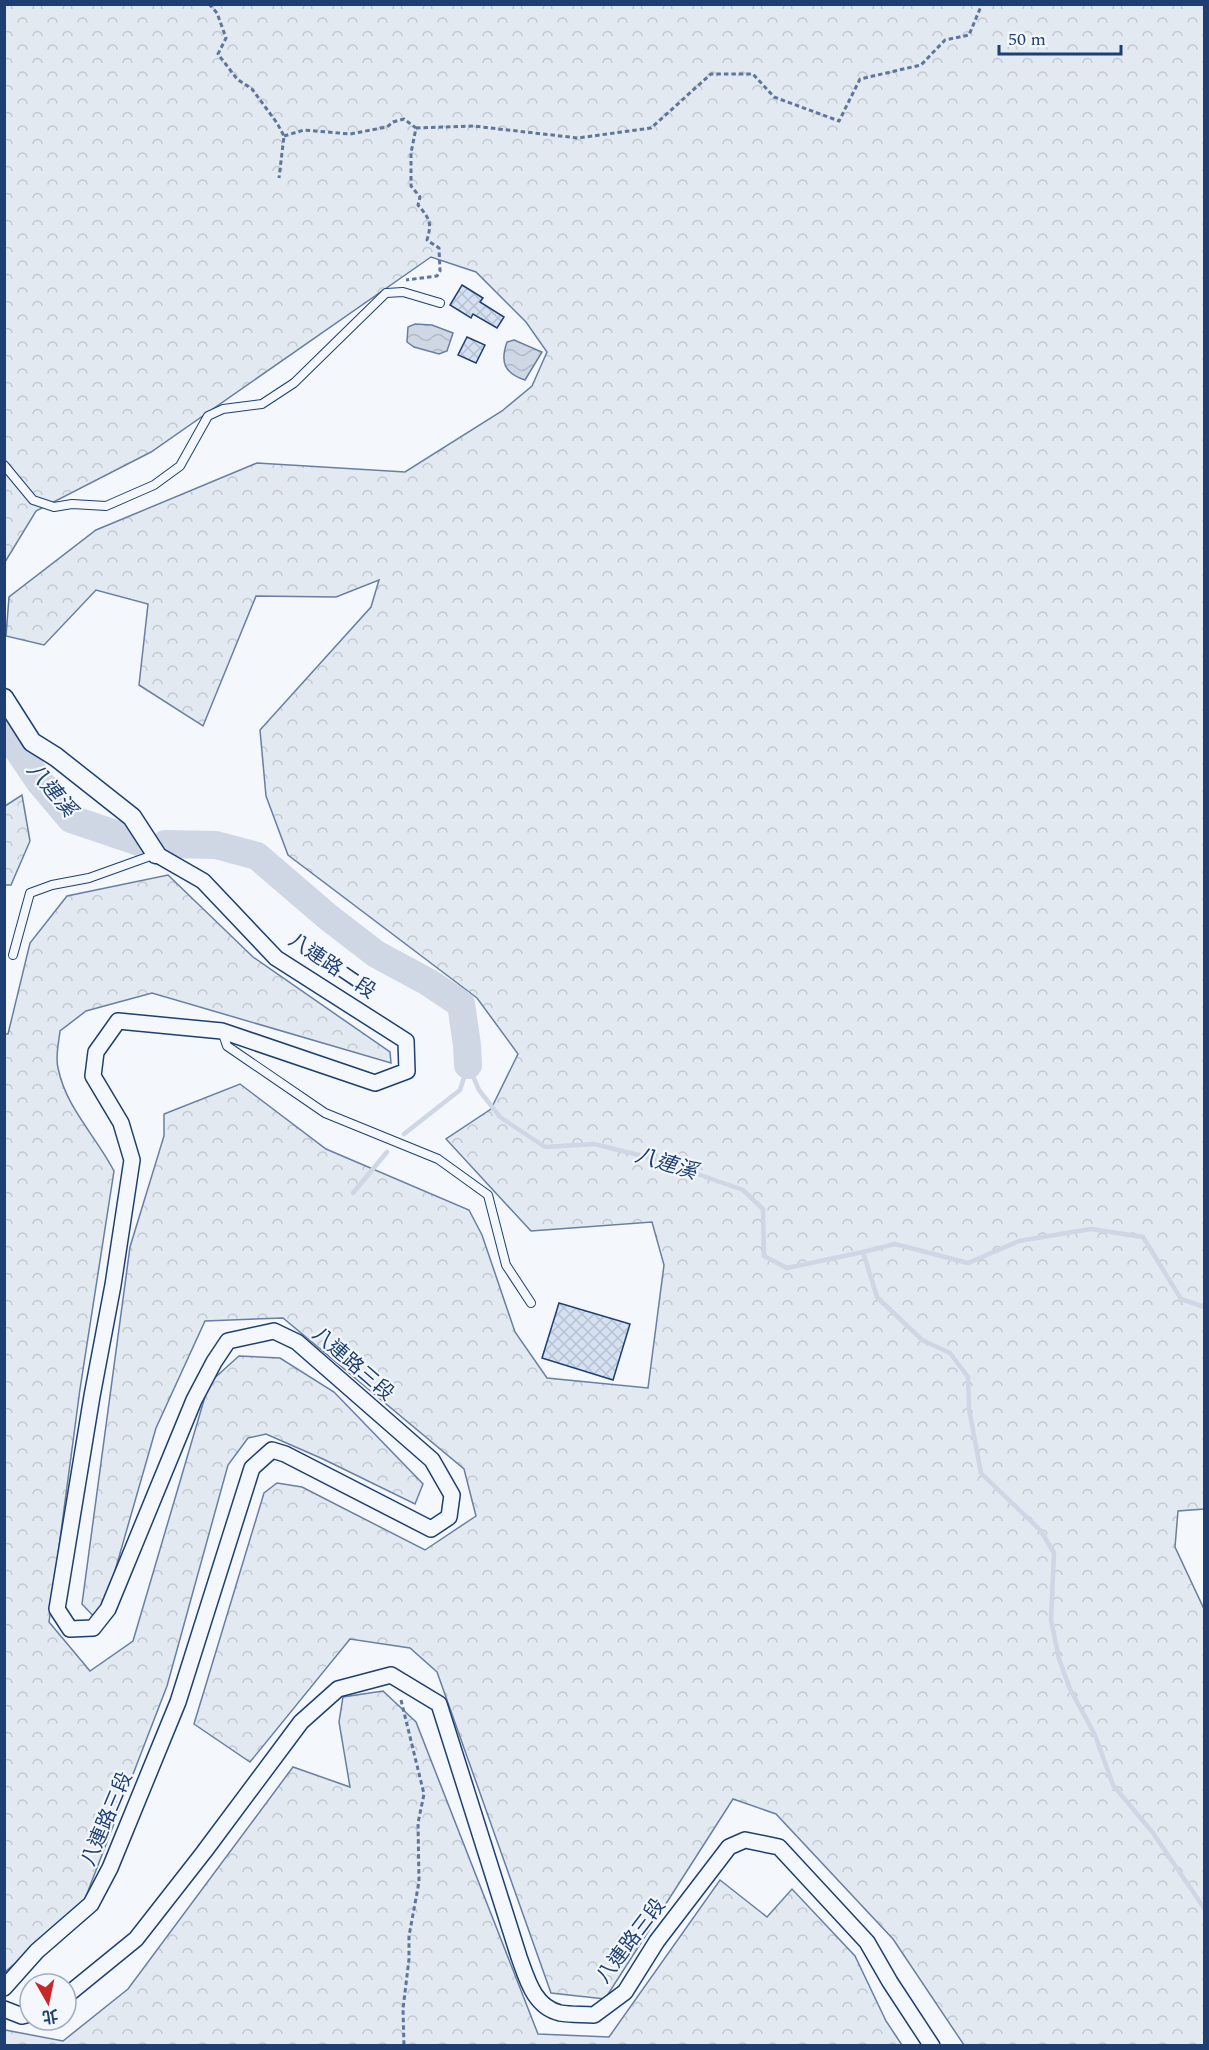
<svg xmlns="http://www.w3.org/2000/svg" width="1209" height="2050" font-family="Spectral,'Noto Sans TC',serif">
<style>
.forest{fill:url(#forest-crowns);stroke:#687fa3;stroke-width:1.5}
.water{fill:url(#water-waves);stroke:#687fa3;stroke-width:1.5}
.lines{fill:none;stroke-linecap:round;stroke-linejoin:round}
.stream{stroke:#cfd7e4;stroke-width:4.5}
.river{stroke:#cfd7e4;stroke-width:28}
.building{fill:url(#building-cross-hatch);stroke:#1d3f73;stroke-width:1.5}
.service-casing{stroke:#1d3f73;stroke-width:10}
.minor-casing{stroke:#1d3f73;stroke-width:18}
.tertiary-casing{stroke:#1d3f73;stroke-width:21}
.path{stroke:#5e769c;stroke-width:3;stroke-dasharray:4.5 3;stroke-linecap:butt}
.service{stroke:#f4f7fb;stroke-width:8}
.minor{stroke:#f4f7fb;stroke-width:15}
.tertiary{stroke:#f4f7fb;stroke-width:18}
.labels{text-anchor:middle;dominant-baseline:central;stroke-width:4.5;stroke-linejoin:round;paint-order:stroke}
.street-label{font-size:20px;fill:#1d3f73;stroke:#f4f7fb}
.water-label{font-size:21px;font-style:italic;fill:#1d3f73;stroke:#f4f7fb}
</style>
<defs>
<pattern id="forest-crowns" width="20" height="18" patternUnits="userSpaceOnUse" patternTransform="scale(1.5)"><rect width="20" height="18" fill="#e3e9f0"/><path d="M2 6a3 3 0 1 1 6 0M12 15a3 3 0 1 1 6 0" fill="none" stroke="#c2c9d1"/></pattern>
<pattern id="water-waves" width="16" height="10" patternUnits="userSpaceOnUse" patternTransform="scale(1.5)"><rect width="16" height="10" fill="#cfd7e4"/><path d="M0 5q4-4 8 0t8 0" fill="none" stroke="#b1bac7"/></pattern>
<pattern id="building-cross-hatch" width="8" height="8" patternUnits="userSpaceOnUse" patternTransform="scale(1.5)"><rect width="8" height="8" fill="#d5e0f0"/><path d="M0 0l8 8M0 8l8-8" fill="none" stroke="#b6c1d1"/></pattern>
</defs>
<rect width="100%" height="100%" fill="#f4f7fb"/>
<g class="forest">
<polygon points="5,5 1204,5 1204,1509 1178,1511 1175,1547 1204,1609 1204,2045 964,2045 893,1939 776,1814 733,1799 605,1999 551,1993 437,1672 410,1648 350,1639 250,1762 194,1724 264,1493 277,1483 302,1487 425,1550 476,1516 464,1469 283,1318 205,1321 156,1428 100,1623 82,1604 130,1247 164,1136 164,1114 240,1084 326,1149 469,1210 482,1235 515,1332 547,1378 648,1388 664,1265 652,1222 531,1231 446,1139 491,1109 518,1054 477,998 288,855 266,796 260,730 371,607 379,580 336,597 256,596 203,726 139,685 148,604 96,590 44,645 6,636 9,597 96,530 257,463 405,472 502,411 532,386 547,352 526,322 476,272 431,257 151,452 36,511 5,562"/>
<polygon points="22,795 30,841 11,885 5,885 5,806"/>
<path d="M168,875L253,957L390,1052L391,1063L152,993L86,1011L60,1031C59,1042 55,1057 58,1068C66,1108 96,1136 114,1171L80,1389L49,1622L90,1671L133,1641L209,1383L239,1356L280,1358L334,1392L423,1484L415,1504L323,1459L266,1434L248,1438L228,1465L167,1686L83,1904L5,1972V1034H8L30,943L67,896Z"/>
<polygon points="383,1691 416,1722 538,2034 609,2037 720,1880 767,1917 792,1889 855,1956 886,2021 902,2045 5,2045 5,2030 63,2041 128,1989 293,1767 350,1787 339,1722 343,1697"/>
</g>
<g class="water">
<polygon points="415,324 432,325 453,333 447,351 439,354 414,347 407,342 408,327"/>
<path d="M514,340L542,352L525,380C504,373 500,362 507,342Z"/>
</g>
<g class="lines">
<g class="stream">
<polyline points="468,1065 479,1090 500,1117 545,1147 594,1144 655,1159 743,1190 763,1209 764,1256 787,1268 863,1252 895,1244 968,1263 1019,1241 1091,1229 1143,1237 1181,1299 1204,1307"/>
<polyline points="404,1134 460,1090 468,1065"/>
<polyline points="353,1193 387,1152"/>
<polyline points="863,1252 877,1297 922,1340 950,1353 968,1377 969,1409 981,1473 1041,1531 1054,1553 1051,1620 1059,1659 1070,1689 1095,1735 1113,1785 1153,1833 1204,1908"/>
</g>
<g class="river">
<polyline points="4,729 39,781 71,819 145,844"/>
<polyline points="165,844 216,845 257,856 328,917 376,954 428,982 461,1004 467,1045 468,1065"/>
</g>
</g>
<g class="building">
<polygon points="462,285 483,298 480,302 504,317 497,328 473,314 471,318 450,305"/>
<polygon points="467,337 485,345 476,363 458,355"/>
<polygon points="559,1303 630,1324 613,1380 542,1358"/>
</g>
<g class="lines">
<defs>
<g id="service">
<polyline points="4,465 33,500 54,507 72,504 106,506 154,485 180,466 208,416 223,409 262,404 294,383 386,293 403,292 440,303"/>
<polyline points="13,955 30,893 52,885 89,878 156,854"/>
<polyline points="222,1031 227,1046 325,1113 438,1159 488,1195 506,1265 531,1303"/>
</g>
<g id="minor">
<polyline points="4,1988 37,1951 91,1904 110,1868 178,1702 252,1468 272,1450 285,1454 431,1529 449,1517 452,1495 432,1460 297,1342 274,1331 228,1341 214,1362 194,1400 108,1609 93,1628 70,1629 57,1609 92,1396 113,1285 132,1160 121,1123 93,1076 96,1052 118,1021 222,1031 375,1083 407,1071 406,1041 276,958 203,881 156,854"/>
<path d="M66,1996L136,1939L204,1852L301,1722L338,1689L391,1675L439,1704L519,1957C527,1979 534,2007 560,2013C571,2015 583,2014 594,2015L625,1992L657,1941L729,1847L745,1840L779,1847L867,1942L890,1982L932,2046"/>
<polyline points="4,2009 22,2016 30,2014"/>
</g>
<polyline id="tertiary" points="4,698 32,742 56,757 132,817 156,854"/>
</defs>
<use href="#service" class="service-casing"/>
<use href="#minor" class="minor-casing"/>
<use href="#tertiary" class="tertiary-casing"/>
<g class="path">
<polyline points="209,4 217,13 226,38 218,54 237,79 252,89 277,123 284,136 279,178"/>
<polyline points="416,128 473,126 578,138 651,128 711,74 753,74 774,97 839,121 860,79 921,65 945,40 969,35 982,4"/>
<path d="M284,136L304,130L350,134L387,127L393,122L404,119L416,128L411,153V186L420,197L418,205C430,219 432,223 427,240L439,248L440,271L437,276L406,280"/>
<polyline points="401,1700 424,1794 418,1823 419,1882 409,1936 409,1959 403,2009 404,2046"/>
</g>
<use href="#service" class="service"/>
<use href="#minor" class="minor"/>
<use href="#tertiary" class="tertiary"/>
</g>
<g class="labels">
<g class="street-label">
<text transform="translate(332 966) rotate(34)">八連路二段</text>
<text transform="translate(353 1364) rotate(41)">八連路三段</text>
<text transform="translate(107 1819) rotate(-67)">八連路三段</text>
<text transform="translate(631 1941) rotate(-53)">八連路三段</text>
</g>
<g class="water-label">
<text transform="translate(51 790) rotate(50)">八連溪</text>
<text transform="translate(666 1164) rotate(17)">八連溪</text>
</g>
</g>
<rect width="1209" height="2050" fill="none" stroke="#1d3f73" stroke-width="12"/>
<g transform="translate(48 2002) rotate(171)"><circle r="28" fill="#f4f7fb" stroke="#9eadc5" stroke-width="1.5"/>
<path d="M0-4.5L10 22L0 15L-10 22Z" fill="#c62828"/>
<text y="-9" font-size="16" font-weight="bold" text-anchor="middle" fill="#1d3f73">北</text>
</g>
<path d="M999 45v9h122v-9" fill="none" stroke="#1d3f73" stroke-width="3"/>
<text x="1008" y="45" font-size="18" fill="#1d3f73" stroke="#f4f7fb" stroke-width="4.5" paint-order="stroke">50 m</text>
</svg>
